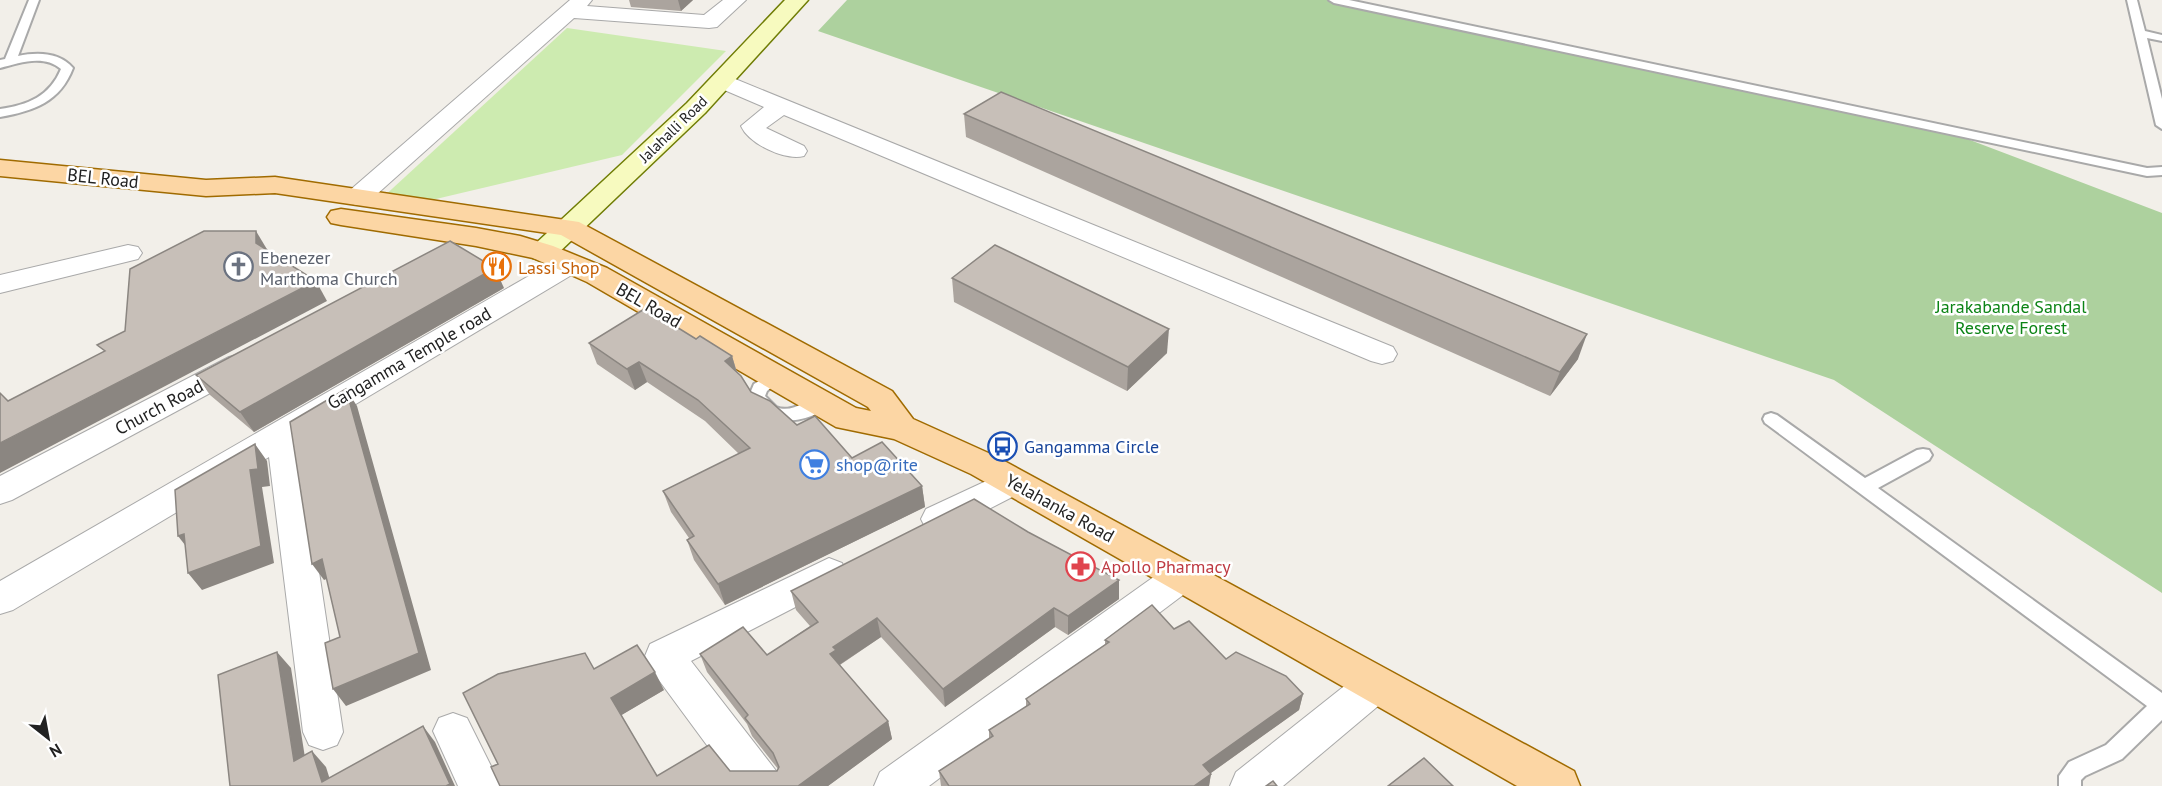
<svg xmlns="http://www.w3.org/2000/svg" width="2162" height="786" font-family="'PT Sans',sans-serif">
<style>
.grass{fill:#cdebb0}
.forest{fill:#add19e}
.lines{fill:none;stroke-linecap:round;stroke-linejoin:round}
.service-casing{stroke:#a9a9a9;stroke-width:4}
.minor-casing{stroke:#a9a9a9;stroke-width:2}
.secondary-casing{stroke:#707d05;stroke-width:3}
.primary-casing{stroke:#a06b00;stroke-width:3}
.service{fill:#fff;fill-rule:evenodd}
.minor{fill:#fff;fill-rule:evenodd}
.secondary{fill:#f7fabf;fill-rule:evenodd}
.primary{fill:#fcd6a4;fill-rule:evenodd}
.wall{fill:#aba49e}
.shaded-wall{fill:#8b8681}
.building{fill:#c7bfb8;stroke:#8b8681;stroke-width:1.5}
.labels{text-anchor:middle;dominant-baseline:central;stroke-width:5;stroke-linejoin:round;paint-order:stroke}
.far-street-label{font-size:15px;fill:#222;stroke:#fff}
.street-label{font-size:18px;fill:#222;stroke:#fff}
.worship-label{font-size:18px;fill:#5b616d;stroke:#fff;text-anchor:start}
.food-label{font-size:18px;fill:#c56008;stroke:#fff;text-anchor:start}
.park-label{font-size:18px;fill:#0c8416;stroke:#fff}
.transit-label{font-size:18px;fill:#164399;stroke:#fff;text-anchor:start}
.shop-label{font-size:18px;fill:#366cbe;stroke:#fff;text-anchor:start}
.health-label{font-size:18px;fill:#be3a42;stroke:#fff;text-anchor:start}
</style>
<rect width="100%" height="100%" fill="#f2efe9"/>
<polygon class="grass" points="567,28 726,51 622,155 419,203 381,199"/>
<polygon class="forest" points="847,0 1344,0 1933,126 2162,213 2162,593 1834,380 818,31"/>
<g class="lines">
<defs>
<g id="service">
<path d="M29,0H39L18,56C37,52 59,52 73,68C60,102 34,111 0,117V109C28,105 50,96 61,69C44,54 19,63 0,68V60L5,59Z"/>
<polygon points="1329,0 1349,0 2147,168 2162,167 2162,175 2147,176 1334,3"/>
<polygon points="2127,0 2137,0 2145,31 2162,35 2162,41 2147,38 2162,99 2162,129 2156,125"/>
<path d="M776,371L782,373L784,377L767,391L765,396L776,407C795,415 809,394 827,399L829,403C819,420 779,426 763,415C756,411 753,403 749,396L754,384Z"/>
<polygon points="1771,413 1777,415 1865,478 1917,450 1923,449 1929,450 1932,455 1929,460 1878,488 2162,693 2162,720 2122,759 2085,776 2081,780 2081,786 2059,786 2059,776 2069,762 2106,745 2147,706 1765,423 1763,419 1765,415"/>
</g>
<g id="minor">
<polygon points="570,0 592,0 587,6 704,15 723,0 746,0 717,27 709,28 574,18 367,203 358,205 349,203 345,197 349,191"/>
<path d="M723,74L1393,347L1397,354L1393,361L1382,364L1371,361L784,115L766,128L804,146L807,151L804,156C785,161 749,144 741,126L764,107L715,86L712,81L715,76Z"/>
<polygon points="128,245 138,247 142,253 138,259 0,293 0,275"/>
<polygon points="570,255 580,258 584,264 580,270 299,438 343,732 337,745 323,750 309,745 303,732 269,457 13,610 0,614 0,581 560,258"/>
<polygon points="240,354 251,357 255,364 251,371 12,500 0,504 0,476 229,357"/>
<polygon points="1012,469 1024,473 1029,482 1024,491 950,529 938,532 926,529 921,519 926,509"/>
<polygon points="829,558 842,563 847,573 842,583 691,661 777,772 783,786 737,786 650,668 645,656 650,644"/>
<polygon points="1182,561 1195,566 1200,576 1195,586 929,786 874,786 880,772 1169,566"/>
<polygon points="1376,667 1390,672 1396,684 1390,696 1283,786 1230,786 1236,772 1362,672"/>
<polygon points="453,713 467,718 501,786 458,786 433,731 439,718"/>
</g>
<polygon id="secondary" points="785,0 808,0 705,113 553,258 543,261 533,258 529,252 533,246 687,103"/>
<polygon id="primary" points="0,160 206,180 275,177 579,222 892,391 913,419 995,456 1574,771 1580,786 1517,786 971,474 894,439 836,427 587,282 533,258 476,246 341,225 331,223 327,217 331,211 341,209 476,228 520,236 553,246 607,268 856,408 871,411 868,407 561,235 275,193 206,196 0,176"/>
</defs>
<use href="#service" class="service-casing"/>
<use href="#minor" class="minor-casing"/>
<use href="#secondary" class="secondary-casing"/>
<use href="#primary" class="primary-casing"/>
<use href="#service" class="service"/>
<use href="#minor" class="minor"/>
<use href="#secondary" class="secondary"/>
<use href="#primary" class="primary"/>
</g>
<g class="wall">
<polygon points="629,0 693,0 681,11 631,7"/>
<polygon points="964,114 1578,359 1550,396 966,137"/>
<polygon points="952,278 1167,353 1127,391 954,302"/>
<polygon points="504,288 254,432 210,395 196,375"/>
<polygon points="696,339 732,356 737,372 751,392 797,425 852,458 922,486 925,507 725,605 694,560 687,540 689,538 671,512 663,491 739,454 705,421 647,382 635,390 597,364 589,343"/>
<polygon points="791,591 1119,599 1068,635 1055,627 945,707 881,637 840,665 888,721 892,739 828,786 500,786 498,764 594,669 664,690 621,715 657,776 730,771 777,771 778,769 752,736 747,724 707,672 700,654 767,655 810,626 796,610"/>
<polygon points="1174,629 1226,659 1303,694 1299,710 1211,773 1209,786 941,786 939,771 989,739 989,730 1026,707 1026,699 1105,645 1105,640"/>
</g>
<g class="shaded-wall">
<polygon points="678,0 693,0 681,11"/>
<polygon points="256,231 268,251 256,243"/>
<polygon points="495,268 504,288 254,432 240,412"/>
<polygon points="316,281 327,301 0,473 0,443"/>
<polygon points="1169,329 1167,353 1127,391 1128,367"/>
<polygon points="1587,334 1578,359 1550,396 1560,372"/>
<polygon points="732,356 738,377 725,361"/>
<polygon points="639,362 647,382 635,390 627,369"/>
<polygon points="346,389 357,406 431,670 346,706 333,689 419,653"/>
<polygon points="255,444 267,461 270,486 262,487 274,563 202,590 188,573"/>
<polygon points="922,486 925,507 725,605 718,584"/>
<polygon points="184,534 192,554 178,536"/>
<polygon points="322,559 334,576 324,580 312,564"/>
<polygon points="1119,580 1119,599 1068,635 1068,616"/>
<polygon points="1054,608 1055,627 945,707 943,689"/>
<polygon points="877,618 881,637 839,665 830,654 833,647"/>
<polygon points="277,652 291,668 308,777 294,761"/>
<polygon points="655,672 664,690 620,716 611,698"/>
<polygon points="1303,694 1299,710 1201,780 1203,765"/>
<polygon points="888,721 892,739 828,786 798,786"/>
<polygon points="423,726 435,742 455,786 446,786"/>
<polygon points="312,751 326,767 332,786 322,782"/>
<polygon points="1211,774 1209,786 1194,786"/>
</g>
<g class="building">
<polygon points="1001,92 1587,334 1560,372 964,114"/>
<polygon points="204,231 256,231 256,243 316,281 0,443 0,393 8,401 105,351 97,345 125,331 130,269"/>
<polygon points="450,241 495,268 240,412 196,375"/>
<polygon points="995,245 1169,329 1128,367 952,278"/>
<polygon points="646,308 696,339 700,336 732,356 725,361 741,376 751,392 770,401 797,425 815,416 852,458 882,442 922,486 718,584 687,540 694,536 663,491 750,448 698,400 639,362 627,369 589,343"/>
<polygon points="346,389 419,653 333,689 325,643 340,637 322,559 312,564 290,422"/>
<polygon points="255,444 258,469 250,470 261,546 188,573 184,534 178,536 175,490"/>
<polygon points="974,499 1028,532 1119,580 1068,616 1054,608 943,689 877,618 833,647 836,650 830,654 888,721 798,786 500,786 491,767 498,764 463,693 498,674 585,653 594,669 637,645 655,672 611,698 657,776 709,745 730,771 777,771 779,767 773,753 745,718 748,715 700,654 743,627 767,655 818,622 791,591"/>
<polygon points="1152,605 1174,629 1189,621 1226,659 1236,652 1286,676 1303,694 1203,765 1211,774 1194,786 949,786 939,771 993,736 989,730 1030,704 1026,699 1109,642 1105,640"/>
<polygon points="277,652 294,761 312,751 322,782 423,726 450,784 446,786 230,786 218,675"/>
<polygon points="1424,758 1453,786 1388,786"/>
<polygon points="1273,781 1277,786 1266,786"/>
</g>
<defs>
<symbol id="church-ring" viewBox="-11 -11 22 22"><circle r="9.5" fill="#fff" stroke="#6b7280" stroke-width="1.5"/><path d="M-1.2-6h2.4v3.5h3.3v2.4h-3.3V6h-2.4V-.1h-3.3v-2.4h3.3Z" fill="#6b7280"/></symbol>
<symbol id="restaurant-ring" viewBox="-11 -11 22 22"><circle r="9.5" fill="#fff" stroke="#e8710a" stroke-width="1.5"/><path d="M-5-6h1v4h1v-4h1v4h1v-4h1v5L-1.5 .5V6h-2V.5L-5-1ZM5-6V6H3V1.5H1.5Q1.5-4 5-6Z" fill="#e8710a"/></symbol>
<symbol id="bus-ring" viewBox="-11 -11 22 22"><circle r="9.5" fill="#fff" stroke="#1a4fb4" stroke-width="1.5"/><path d="M-5-6H5V4H4V6H2V4H-2V6H-4V4H-5ZM-3.5-4V0h7V-4ZM-3.5 1.2v1.5H-2V1.2ZM2 1.2v1.5H3.5V1.2Z" fill="#1a4fb4"/></symbol>
<symbol id="supermarket-ring" viewBox="-11 -11 22 22"><circle r="9.5" fill="#fff" stroke="#3f7fe0" stroke-width="1.5"/><path d="M-6-5.5h2.5l.6 2H6L4.5 2H-2.5L-4.4-4H-6ZM-1.5 3.2a1.3 1.3 0 1 0 .1 0ZM3 3.2a1.3 1.3 0 1 0 .1 0Z" fill="#3f7fe0"/></symbol>
<symbol id="pharmacy-ring" viewBox="-11 -11 22 22"><circle r="9.5" fill="#fff" stroke="#e0444e" stroke-width="1.5"/><path d="M-2-6h4v4h4v4h-4v4h-4v-4h-4v-4h4Z" fill="#e0444e"/></symbol>
</defs>
<g fill-rule="evenodd">
<use href="#church-ring" x="222" y="250" width="33" height="33"/>
<use href="#restaurant-ring" x="480" y="250" width="33" height="33"/>
<use href="#bus-ring" x="986" y="430" width="33" height="33"/>
<use href="#supermarket-ring" x="798" y="448" width="33" height="33"/>
<use href="#pharmacy-ring" x="1064" y="550" width="33" height="33"/>
</g>
<g class="labels">
<g class="far-street-label">
<text transform="translate(673 129) rotate(-44)">Jalahalli Road</text>
</g>
<g class="street-label">
<text transform="translate(103 178) rotate(6)">BEL Road</text>
<text transform="translate(649 305) rotate(30)">BEL Road</text>
<text transform="translate(409 358) rotate(-30)">Gangamma Temple road</text>
<text transform="translate(159 407) rotate(-28)">Church Road</text>
<text transform="translate(1060 508) rotate(29)">Yelahanka Road</text>
</g>
<g class="worship-label">
<text x="260" y="257">Ebenezer<tspan x="260" dy="21">Marthoma Church</tspan></text>
</g>
<g class="food-label">
<text x="518" y="267">Lassi Shop</text>
</g>
<g class="park-label">
<text x="2011" y="306">Jarakabande Sandal<tspan x="2011" dy="21">Reserve Forest</tspan></text>
</g>
<g class="transit-label">
<text x="1024" y="446">Gangamma Circle</text>
</g>
<g class="shop-label">
<text x="836" y="464">shop@rite</text>
</g>
<g class="health-label">
<text x="1101" y="566">Apollo Pharmacy</text>
</g>
</g>
<g transform="translate(48 738) rotate(149)" stroke="#ffffff" stroke-width="4.5" paint-order="stroke">
<path d="M0-4.5L10 22L0 15L-10 22Z" fill="#222222"/>
<text y="-9" font-size="16" font-weight="bold" text-anchor="middle" fill="#222222">N</text>
</g>
</svg>
